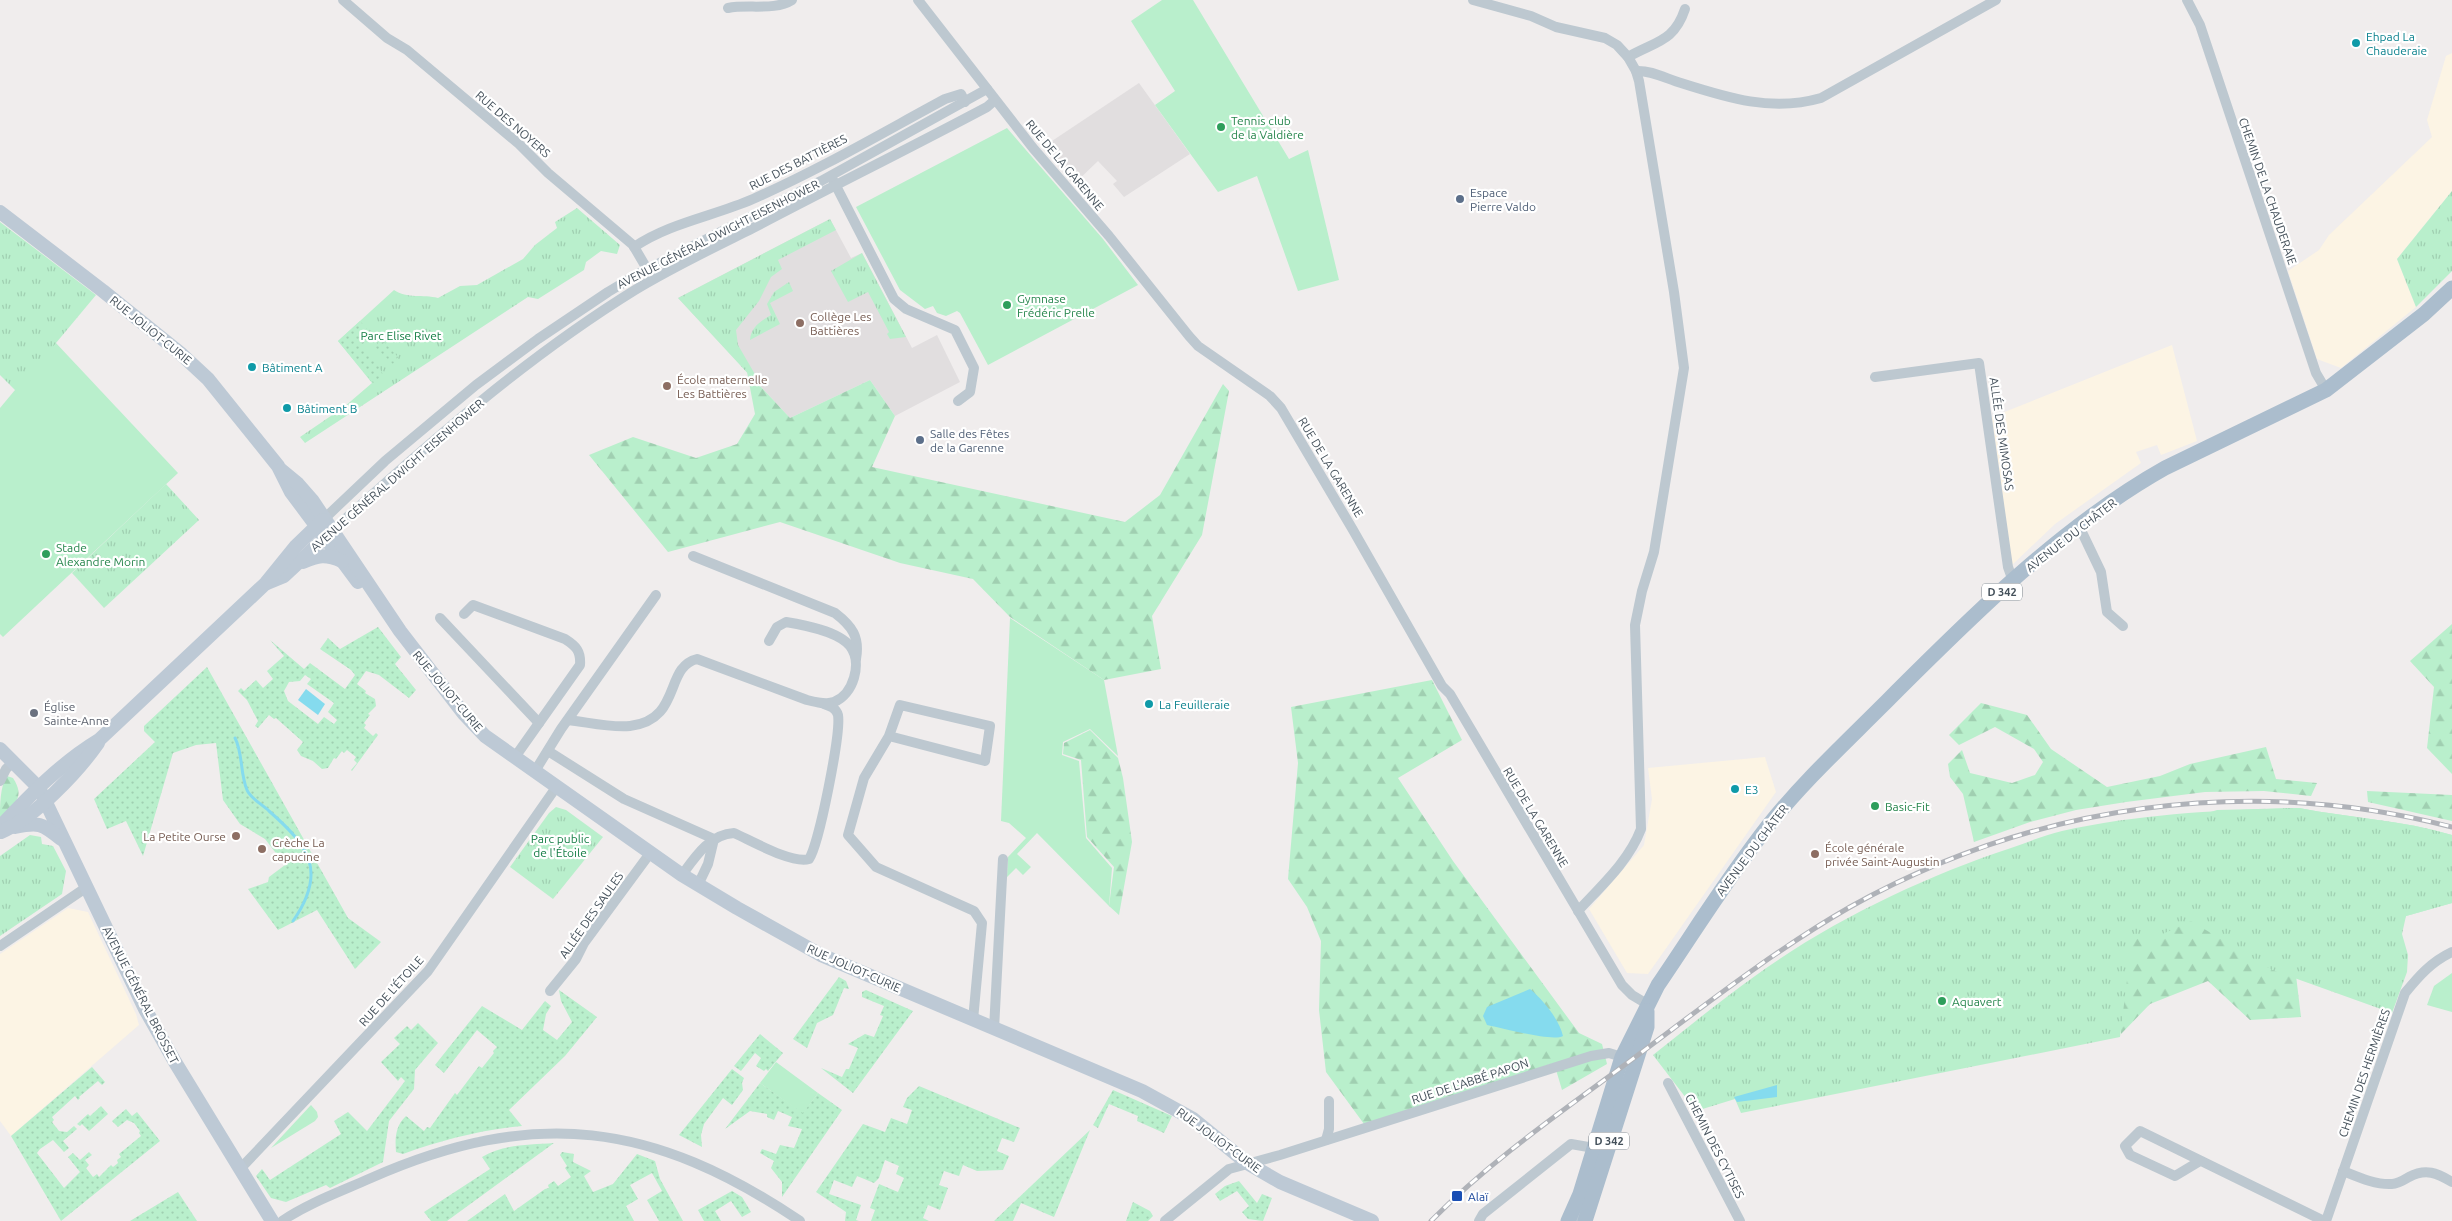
<svg xmlns="http://www.w3.org/2000/svg" width="2452" height="1221" font-family="Ubuntu,sans-serif">
<style>
.commercial{fill:#fcf4e4}
.education{fill:#e1dedf}
.grass{fill:#b9efcc}
.forest{fill:url(#forest-firs)}
.park{fill:url(#park-tufts)}
.garden{fill:url(#garden-dots);fill-rule:evenodd}
.water{fill:#85dbee}
.lines{fill:none;stroke-linecap:round;stroke-linejoin:round}
.stream{stroke:#85dbee;stroke-width:3}
.minor{stroke:#bdc8d0;stroke-width:10}
.secondary{stroke:#bdc9d5;stroke-width:14}
.primary{stroke:#abbdcd;stroke-width:15}
.rail-casing{stroke:#afb2b8;stroke-width:5}
.rail{stroke:#fff;stroke-width:3;stroke-dasharray:9;stroke-linecap:butt}
.culture-dot{fill:#0f9aa8;stroke:#fff;stroke-width:2}
.leisure-dot{fill:#2e9e5b;stroke:#fff;stroke-width:2}
.service-dot{fill:#5c6f8a;stroke:#fff;stroke-width:2}
.education-dot{fill:#8d6e63;stroke:#fff;stroke-width:2}
.worship-dot{fill:#6b7280;stroke:#fff;stroke-width:2}
.transit-dot{fill:#1a4fb4;stroke:#fff;stroke-width:2}
.labels{text-anchor:middle;dominant-baseline:central;stroke-width:4.5;stroke-linejoin:round;paint-order:stroke}
.shield{fill:#fff;stroke:#7d858c;stroke-width:1}
.shield-label{font-size:11px;font-weight:bold;fill:#45515b}
.culture-label{font-size:12px;fill:#0d838f;stroke:#fff;text-anchor:start}
.leisure-label{font-size:12px;fill:#27864d;stroke:#fff;text-anchor:start}
.street-label{font-size:12px;fill:#45515b;stroke:#fff}
.service-label{font-size:12px;fill:#4e5e75;stroke:#fff;text-anchor:start}
.education-label{font-size:12px;fill:#785e54;stroke:#fff;text-anchor:start}
.park-label{font-size:12px;fill:#147d45;stroke:#fff}
.worship-label{font-size:12px;fill:#5b616d;stroke:#fff;text-anchor:start}
.transit-label{font-size:12px;fill:#164399;stroke:#fff;text-anchor:start}
</style>
<defs>
<pattern id="forest-firs" width="22" height="20" patternUnits="userSpaceOnUse" patternTransform="scale(1.25)"><rect width="22" height="20" fill="#b9efcc"/><path d="M5 1l3.5 6h-7zM16 11l3.5 6h-7z" fill="#a0cfb1"/></pattern>
<pattern id="park-tufts" width="24" height="20" patternUnits="userSpaceOnUse" patternTransform="scale(1.25)"><rect width="24" height="20" fill="#b9efcc"/><path d="M3 7l-1-3M5 7V3M7 7l1-3M15 17l-1-3M17 17v-4M19 17l1-3" fill="none" stroke="#a0cfb1"/></pattern>
<pattern id="garden-dots" width="8" height="8" patternUnits="userSpaceOnUse" patternTransform="scale(1.25)"><rect width="8" height="8" fill="#b9efcc"/><path d="M2 2h.1M6 6h.1" fill="none" stroke="#a0cfb1" stroke-width="1.8" stroke-linecap="round"/></pattern>
</defs>
<rect width="100%" height="100%" fill="#f0eded"/>
<g class="commercial">
<polygon points="2452,53 2452,191 2397,259 2416,307 2341,368 2317,359 2288,271 2319,250 2329,235 2432,137 2427,120 2446,56"/>
<polygon points="2172,345 2197,441 2161,455 2157,445 2136,452 2141,463 2055,524 2012,565 1992,417"/>
<polygon points="1765,757 1776,792 1648,974 1627,973 1589,909 1644,845 1652,799 1648,768"/>
<polygon points="68,908 88,912 136,1014 139,1025 11,1136 0,1121 0,954"/>
</g>
<g class="education">
<polygon points="1139,83 1190,154 1124,197 1113,184 1117,181 1098,161 1075,183 1043,147"/>
<polygon points="830,219 851,258 862,253 912,348 937,335 960,382 895,416 870,380 790,418 678,298"/>
</g>
<g class="grass">
<polygon points="1162,0 1193,0 1289,159 1308,150 1339,280 1298,291 1257,176 1218,192 1155,105 1175,91 1131,21"/>
<polygon points="1007,128 1103,239 1138,285 988,365 960,313 957,311 946,316 937,313 933,306 925,309 900,290 856,207"/>
<polygon points="55,342 178,473 3,637 0,634 0,408"/>
<polygon points="1010,618 1104,680 1118,756 1090,729 1063,742 1062,755 1079,761 1086,838 1112,868 1109,906 1037,833 1017,854 1031,867 1023,875 1016,868 1007,877 1008,857 1026,838 1009,823 1001,821"/>
<polygon points="2452,973 2452,1012 2427,1005 2434,986"/>
<polygon points="776,1062 818,1093 803,1114 760,1083"/>
<polygon points="311,1105 317,1112 318,1117 315,1121 271,1148"/>
</g>
<g class="forest">
<polygon points="747,372 790,418 870,380 895,416 872,467 1125,522 1160,495 1223,384 1229,391 1202,535 1152,616 1161,669 1104,680 1010,617 973,579 900,563 780,522 668,552 589,455 633,437 696,458 737,444 755,414"/>
<polygon points="2452,624 2452,774 2427,748 2434,687 2410,661"/>
<polygon points="1432,680 1462,740 1398,778 1453,861 1579,1033 1602,1044 1607,1064 1562,1090 1554,1063 1364,1124 1326,1072 1319,1010 1321,941 1307,907 1288,879 1298,763 1291,707"/>
<polygon points="1981,703 2027,715 2051,749 2107,787 2160,776 2190,764 2266,747 2276,779 2317,783 2311,796 2264,791 2205,792 2126,802 2076,810 2030,822 1974,842 1963,794 1950,777 1948,764 1962,750 1970,773 2012,783 2035,775 2043,762 2034,749 1995,727 1959,745 1949,735"/>
<polygon points="1090,730 1118,758 1123,778 1132,842 1119,915 1109,906 1114,867 1087,837 1081,760 1063,754 1064,743"/>
<path d="M7,776L13,778C26,798 14,804 0,818C0,805 0,786 7,776Z"/>
<polygon points="2367,791 2452,795 2452,821 2368,802"/>
<path d="M2299,808C2350,818 2402,820 2452,835V903L2406,916L2392,948L2295,967L2301,1017L2250,1020L2208,981L2150,1004L2121,1034L2117,974L1975,887L2217,810Z"/>
</g>
<g class="park">
<polygon points="2452,191 2452,271 2416,307 2397,259"/>
<path d="M577,208L620,245L617,254L601,251L586,262L584,270L538,299L528,297L305,443L300,437L344,407L372,383L338,341L394,290C407,299 423,294 438,298L460,286L477,285L523,259L535,245L557,228L555,222Z"/>
<polygon points="830,219 836,230 778,260 782,269 771,277 759,301 736,330 738,345 756,376 752,378 678,298"/>
<polygon points="0,222 96,295 16,391 0,375"/>
<polygon points="862,253 906,337 890,339 887,334 889,332 868,292 848,302 831,271"/>
<path d="M789,282L793,291L770,303L780,324L750,340C751,327 761,321 771,315L767,304L774,292Z"/>
<polygon points="166,484 199,520 104,608 72,573"/>
<polygon points="556,807 566,810 603,837 553,899 510,867 549,813"/>
<path d="M2299,808C2350,818 2402,820 2452,835V903L2406,916L2402,934L2408,955L2407,972L2392,1013L2272,970L2191,921L2156,937L2132,939L2120,1037L1741,1113L1735,1099L1696,1111L1653,1055C1687,1028 1720,1001 1755,976C1831,921 1923,877 2011,848C2028,842 2045,835 2062,831C2139,814 2219,810 2299,808Z"/>
<polygon points="30,835 41,837 42,844 53,846 66,871 62,894 0,936 0,856"/>
</g>
<g class="garden">
<polygon points="360,321 373,336 366,343 365,348 375,359 383,375 373,383 338,341"/>
<polygon points="381,339 398,357 393,364 375,347"/>
<path d="M378,627L401,657L395,664L416,690L409,698L379,675L366,671L357,684L366,691L365,693L375,699L376,706L368,714L370,715L364,723L366,725L364,728L373,736L376,733L378,735L352,771L351,770L357,763L354,760L356,757L347,750L344,753L342,751L336,759L334,758L328,768L322,769L313,761L301,756L297,750L303,742L276,718L274,719L269,715L258,728L255,726L258,721L247,700L238,691L241,688L244,691L256,680L263,688L273,679L267,671L284,656L270,640L304,669L310,663L345,689L355,675L351,670L320,649L328,638L340,649ZM305,675L311,679L307,684L334,703L328,712L337,720L334,724L324,717L318,724L288,701L284,691L289,682L300,681Z"/>
<polygon points="207,667 348,918 381,942 355,969 317,910 278,930 248,889 268,882 269,877 285,865 265,839 240,824 223,800 216,743 196,745 173,753 143,856 126,821 107,829 94,799 155,742 144,731 144,726"/>
<polygon points="839,977 846,981 849,989 844,988 833,1015 817,1023 807,1048 793,1039"/>
<path d="M559,990L597,1017L565,1056L509,1110L522,1126C481,1130 442,1140 403,1154L396,1152C395,1139 395,1126 406,1116L424,1131L427,1127L430,1128L455,1093L457,1095L479,1066L482,1068L494,1053L493,1051L497,1047L477,1030L444,1073L435,1065L482,1006L522,1030L545,1001L551,1006L546,1014L543,1030L557,1040L572,1022L561,1001Z"/>
<polygon points="866,990 913,1011 853,1093 821,1068 842,1077 846,1069 849,1069 858,1048 848,1044 865,1034 874,1037 883,1016 880,1015 884,1006 862,997 862,992"/>
<polygon points="418,1023 438,1043 415,1070 414,1089 389,1121 383,1162 330,1188 326,1185 286,1202 271,1198 256,1176 262,1169 270,1180 341,1134 334,1121 348,1112 367,1131 405,1081 401,1077 398,1081 381,1062 400,1044 394,1038 407,1026 411,1030"/>
<polygon points="760,1034 783,1053 768,1071 766,1069 764,1071 756,1066 761,1058 755,1053 741,1071 734,1066"/>
<polygon points="92,1067 105,1082 102,1085 98,1081 79,1097 80,1098 78,1100 75,1096 52,1117 54,1120 52,1122 59,1131 67,1132 74,1126 77,1129 63,1141 69,1148 64,1152 53,1140 40,1149 37,1153 64,1188 80,1172 68,1157 73,1153 80,1160 89,1152 92,1155 85,1160 89,1165 86,1168 93,1177 97,1174 99,1177 111,1165 113,1167 118,1163 117,1160 121,1157 119,1154 141,1136 139,1133 140,1131 134,1123 127,1120 118,1127 112,1121 126,1109 132,1116 137,1112 160,1141 61,1221 11,1136"/>
<polygon points="732,1069 744,1078 742,1083 743,1090 732,1105 723,1098 704,1124 701,1135 702,1147 679,1135"/>
<polygon points="760,1083 803,1113 818,1093 842,1110 782,1197 782,1182 771,1168 774,1161 760,1153 762,1149 776,1154 780,1145 794,1148 802,1129 788,1126 792,1117 778,1111 774,1120 767,1117 767,1114 750,1111 725,1129"/>
<polygon points="919,1086 1020,1128 1014,1142 1002,1138 997,1151 1009,1156 1003,1170 977,1171 963,1165 959,1176 944,1171 939,1185 948,1188 940,1210 928,1205 923,1218 929,1221 871,1221 875,1210 870,1208 879,1184 898,1192 904,1178 896,1174 899,1166 885,1160 879,1178 874,1183 857,1176 852,1187 834,1180 829,1194 861,1205 856,1220 859,1221 845,1221 846,1212 816,1192 863,1124 885,1132 891,1118 907,1124 912,1110 903,1107 907,1098"/>
<polygon points="1113,1090 1172,1116 1164,1133 1137,1121 1138,1116 1109,1104 1098,1128 1093,1125"/>
<polygon points="101,1106 108,1114 89,1131 82,1124 80,1126 77,1124 88,1114 90,1116"/>
<polygon points="1090,1130 1054,1217 1021,1203 1013,1221 994,1221"/>
<path d="M554,1143L447,1221H431L424,1212L490,1169L482,1157C503,1144 529,1145 554,1143Z"/>
<polygon points="562,1152 574,1154 573,1162 591,1171 584,1176 593,1192 613,1184 637,1154 655,1161 660,1179 683,1221 659,1221 647,1200 662,1191 652,1173 630,1185 638,1199 626,1206 634,1221 467,1221 505,1194 514,1211 545,1189 549,1188 548,1185 554,1181 558,1186 571,1177 565,1168 567,1166 560,1155"/>
<polygon points="1239,1181 1257,1203 1262,1194 1272,1198 1263,1221 1248,1219 1242,1212 1249,1206 1237,1191 1220,1201 1215,1194 1225,1186"/>
<polygon points="732,1191 742,1197 751,1212 742,1217 731,1201 715,1211 721,1221 704,1221 698,1210"/>
<polygon points="178,1192 197,1221 130,1221"/>
<polygon points="1133,1202 1150,1211 1153,1216 1148,1221 1126,1221"/>
</g>
<g class="water">
<polygon points="306,689 325,704 318,715 298,700"/>
<path d="M1530,989C1543,1000 1559,1019 1563,1036C1552,1042 1502,1028 1487,1025L1483,1016L1487,1007Z"/>
<polygon points="1777,1085 1777,1097 1737,1102 1734,1097"/>
</g>
<g class="lines">
<path class="stream" d="M235,738C243,753 240,774 247,790C250,798 263,805 269,811C310,847 327,872 293,921"/>
<g class="minor">
<polyline points="343,0 387,38 407,50 519,144 548,173 633,245 650,274"/>
<polyline points="918,0 1033,148 1109,236 1189,336 1198,346 1270,396 1281,408 1353,530 1442,686 1450,694 1622,985 1632,995 1647,1004"/>
<path d="M1473,0L1531,16L1556,27L1605,38L1617,45L1628,57L1636,71L1639,81L1674,292L1684,368L1654,552L1642,591L1635,625L1641,829C1629,861 1601,886 1578,911"/>
<polyline points="2187,0 2200,25 2316,373 2326,390"/>
<path d="M728,8C748,4 775,11 792,0"/>
<path d="M1628,57C1656,41 1674,42 1685,9"/>
<path d="M1636,71C1651,70 1667,79 1681,83C1728,98 1772,112 1821,98L1996,0"/>
<polyline points="833,180 894,299 906,309 955,330 974,368 970,392 958,401"/>
<path d="M634,247C669,223 714,216 753,199C819,170 882,133 945,99L961,94L965,102"/>
<polyline points="1875,377 1979,363 2008,567 2013,581"/>
<polyline points="325,518 385,461 476,385 538,339 608,292 638,274 821,181 987,89"/>
<polyline points="2079,526 2101,572 2107,612 2123,626"/>
<path d="M333,530C429,443 525,358 635,290C673,267 713,248 753,228C831,187 910,148 987,107L995,100"/>
<path d="M693,556L835,613C852,626 860,637 856,659"/>
<path d="M464,614L473,605L565,639C576,646 581,651 580,665L515,757"/>
<polyline points="440,618 539,723"/>
<path d="M568,720C587,722 610,728 630,726C682,720 664,667 697,659L807,700C815,702 826,705 834,702C853,695 863,663 850,646C838,631 804,625 786,622L777,627L769,641"/>
<polyline points="889,736 985,761 990,726 900,705 889,736 864,778 848,835 876,867 974,911 982,923 973,1020"/>
<polyline points="548,751 624,799 714,839"/>
<polyline points="535,771 561,729 656,595"/>
<polyline points="0,781 6,769 14,761"/>
<path d="M682,875C695,857 710,834 734,833C752,841 792,864 809,859C819,845 841,733 838,715C836,708 830,706 824,704"/>
<polyline points="698,885 708,864 714,839"/>
<polyline points="0,946 87,887"/>
<polyline points="550,991 576,959 584,943 651,852"/>
<polyline points="994,1029 1003,859"/>
<polyline points="1668,1083 1740,1221"/>
<polyline points="1326,1140 1329,1129 1329,1101"/>
<polyline points="2200,1161 2175,1176 2130,1155 2125,1146 2140,1131 2324,1221"/>
<polyline points="240,1169 428,971 557,786"/>
<path d="M2343,1171C2358,1177 2375,1185 2392,1184C2398,1184 2404,1180 2409,1177C2426,1168 2437,1173 2452,1182"/>
<path d="M282,1221C308,1203 342,1191 371,1178C535,1106 653,1122 800,1221"/>
<polyline points="1165,1221 1229,1169 1280,1155 1591,1056 1609,1053 1622,1057"/>
<polyline points="1479,1221 1483,1214 1571,1144 1594,1148"/>
<path d="M2326,1221L2405,993C2419,976 2431,962 2452,952"/>
</g>
<g class="secondary">
<polyline points="0,212 103,291 180,353 208,379 278,466 291,492 358,582"/>
<polyline points="281,470 298,484 312,500 400,631 464,714 485,736 682,875 737,908 821,955 1142,1091 1193,1119 1247,1163 1280,1182 1372,1221"/>
<path d="M303,562C318,555 326,554 342,561"/>
<polyline points="267,583 284,576 330,533"/>
<polyline points="0,749 39,788 145,1009 175,1062 272,1221"/>
<path d="M0,827C30,795 61,763 99,740L266,583L296,546L323,520"/>
<path d="M15,827C38,822 42,823 61,839"/>
<path d="M1,832C34,818 77,773 98,743"/>
<polyline points="1577,1221 1581,1209 1580,1197"/>
</g>
<g class="primary">
<path d="M1568,1221L1580,1194L1622,1057L1658,985C1694,932 1728,877 1768,826C1802,783 1843,745 1882,706C1967,621 2060,527 2165,468L2326,390L2424,314L2452,288"/>
<polyline points="1585,1221 1647,1027 1647,1011"/>
</g>
<defs>
<path id="rail" d="M1431,1221C1494,1157 1570,1106 1642,1052C1710,1001 1777,949 1850,907C2034,804 2248,774 2452,827"/>
</defs>
<use href="#rail" class="rail-casing"/>
<use href="#rail" class="rail"/>
</g>
<g class="culture-dot">
<circle cx="2356" cy="43" r="5"/>
<circle cx="252" cy="367" r="5"/>
<circle cx="287" cy="408" r="5"/>
<circle cx="1149" cy="704" r="5"/>
<circle cx="1735" cy="789" r="5"/>
</g>
<g class="leisure-dot">
<circle cx="1221" cy="127" r="5"/>
<circle cx="1007" cy="305" r="5"/>
<circle cx="46" cy="554" r="5"/>
<circle cx="1875" cy="806" r="5"/>
<circle cx="1942" cy="1001" r="5"/>
</g>
<g class="service-dot">
<circle cx="1460" cy="199" r="5"/>
<circle cx="920" cy="440" r="5"/>
</g>
<g class="education-dot">
<circle cx="800" cy="323" r="5"/>
<circle cx="667" cy="386" r="5"/>
<circle cx="236" cy="836" r="5"/>
<circle cx="262" cy="849" r="5"/>
<circle cx="1815" cy="854" r="5"/>
</g>
<circle class="worship-dot" cx="34" cy="713" r="5"/>
<rect class="transit-dot" x="1451" y="1190" width="12" height="12" rx="2.5"/>
<g class="labels">
<g class="shield">
<rect x="1982" y="583.5" width="40" height="17" rx="4"/>
<rect x="1589" y="1132.5" width="40" height="17" rx="4"/>
</g>
<g class="shield-label">
<text x="2002" y="592">D 342</text>
<text x="1609" y="1141">D 342</text>
</g>
<g class="culture-label">
<text x="2366" y="36">Ehpad La<tspan x="2366" dy="14">Chauderaie</tspan></text>
<text x="262" y="367">Bâtiment A</text>
<text x="297" y="408">Bâtiment B</text>
<text x="1159" y="704">La Feuilleraie</text>
<text x="1745" y="789">E3</text>
</g>
<g class="leisure-label">
<text x="1231" y="120">Tennis club<tspan x="1231" dy="14">de la Valdière</tspan></text>
<text x="1017" y="298">Gymnase<tspan x="1017" dy="14">Frédéric Prelle</tspan></text>
<text x="56" y="547">Stade<tspan x="56" dy="14">Alexandre Morin</tspan></text>
<text x="1885" y="806">Basic-Fit</text>
<text x="1952" y="1001">Aquavert</text>
</g>
<g class="street-label">
<text transform="translate(513 124) rotate(41)">RUE DES NOYERS</text>
<text transform="translate(798 162) rotate(-27)">RUE DES BATTIÈRES</text>
<text transform="translate(1065 165) rotate(50)">RUE DE LA GARENNE</text>
<text transform="translate(2268 191) rotate(71)">CHEMIN DE LA CHAUDERAIE</text>
<text transform="translate(718 234) rotate(-27)">AVENUE GÉNÉRAL DWIGHT EISENHOWER</text>
<text transform="translate(151 330) rotate(39)">RUE JOLIOT-CURIE</text>
<text transform="translate(2002 434) rotate(82)">ALLÉE DES MIMOSAS</text>
<text transform="translate(1331 467) rotate(59)">RUE DE LA GARENNE</text>
<text transform="translate(397 475) rotate(-41)">AVENUE GÉNÉRAL DWIGHT EISENHOWER</text>
<text transform="translate(2071 535) rotate(-38)">AVENUE DU CHÂTER</text>
<text transform="translate(448 691) rotate(50)">RUE JOLIOT-CURIE</text>
<text transform="translate(1536 817) rotate(59)">RUE DE LA GARENNE</text>
<text transform="translate(1752 850) rotate(-53)">AVENUE DU CHÂTER</text>
<text transform="translate(591 915) rotate(-55)">ALLÉE DES SAULES</text>
<text transform="translate(854 968) rotate(24)">RUE JOLIOT-CURIE</text>
<text transform="translate(391 991) rotate(-48)">RUE DE L'ÉTOILE</text>
<text transform="translate(141 995) rotate(63)">AVENUE GÉNÉRAL BROSSET</text>
<text transform="translate(2364 1073) rotate(-71)">CHEMIN DES HERMIÈRES</text>
<text transform="translate(1470 1081) rotate(-18)">RUE DE L'ABBÉ PAPON</text>
<text transform="translate(1219 1140) rotate(36)">RUE JOLIOT-CURIE</text>
<text transform="translate(1715 1146) rotate(63)">CHEMIN DES CYTISES</text>
</g>
<g class="service-label">
<text x="1470" y="192">Espace<tspan x="1470" dy="14">Pierre Valdo</tspan></text>
<text x="930" y="433">Salle des Fêtes<tspan x="930" dy="14">de la Garenne</tspan></text>
</g>
<g class="education-label">
<text x="810" y="316">Collège Les<tspan x="810" dy="14">Battières</tspan></text>
<text x="677" y="379">École maternelle<tspan x="677" dy="14">Les Battières</tspan></text>
<text x="226" y="836" text-anchor="end">La Petite Ourse</text>
<text x="272" y="842">Crèche La<tspan x="272" dy="14">capucine</tspan></text>
<text x="1825" y="847">École générale<tspan x="1825" dy="14">privée Saint-Augustin</tspan></text>
</g>
<g class="park-label">
<text x="401" y="335">Parc Elise Rivet</text>
<text x="560" y="838">Parc public<tspan x="560" dy="14">de l'Étoile</tspan></text>
</g>
<g class="worship-label">
<text x="44" y="706">Église<tspan x="44" dy="14">Sainte-Anne</tspan></text>
</g>
<g class="transit-label">
<text x="1468" y="1196">Alaï</text>
</g>
</g>
</svg>
